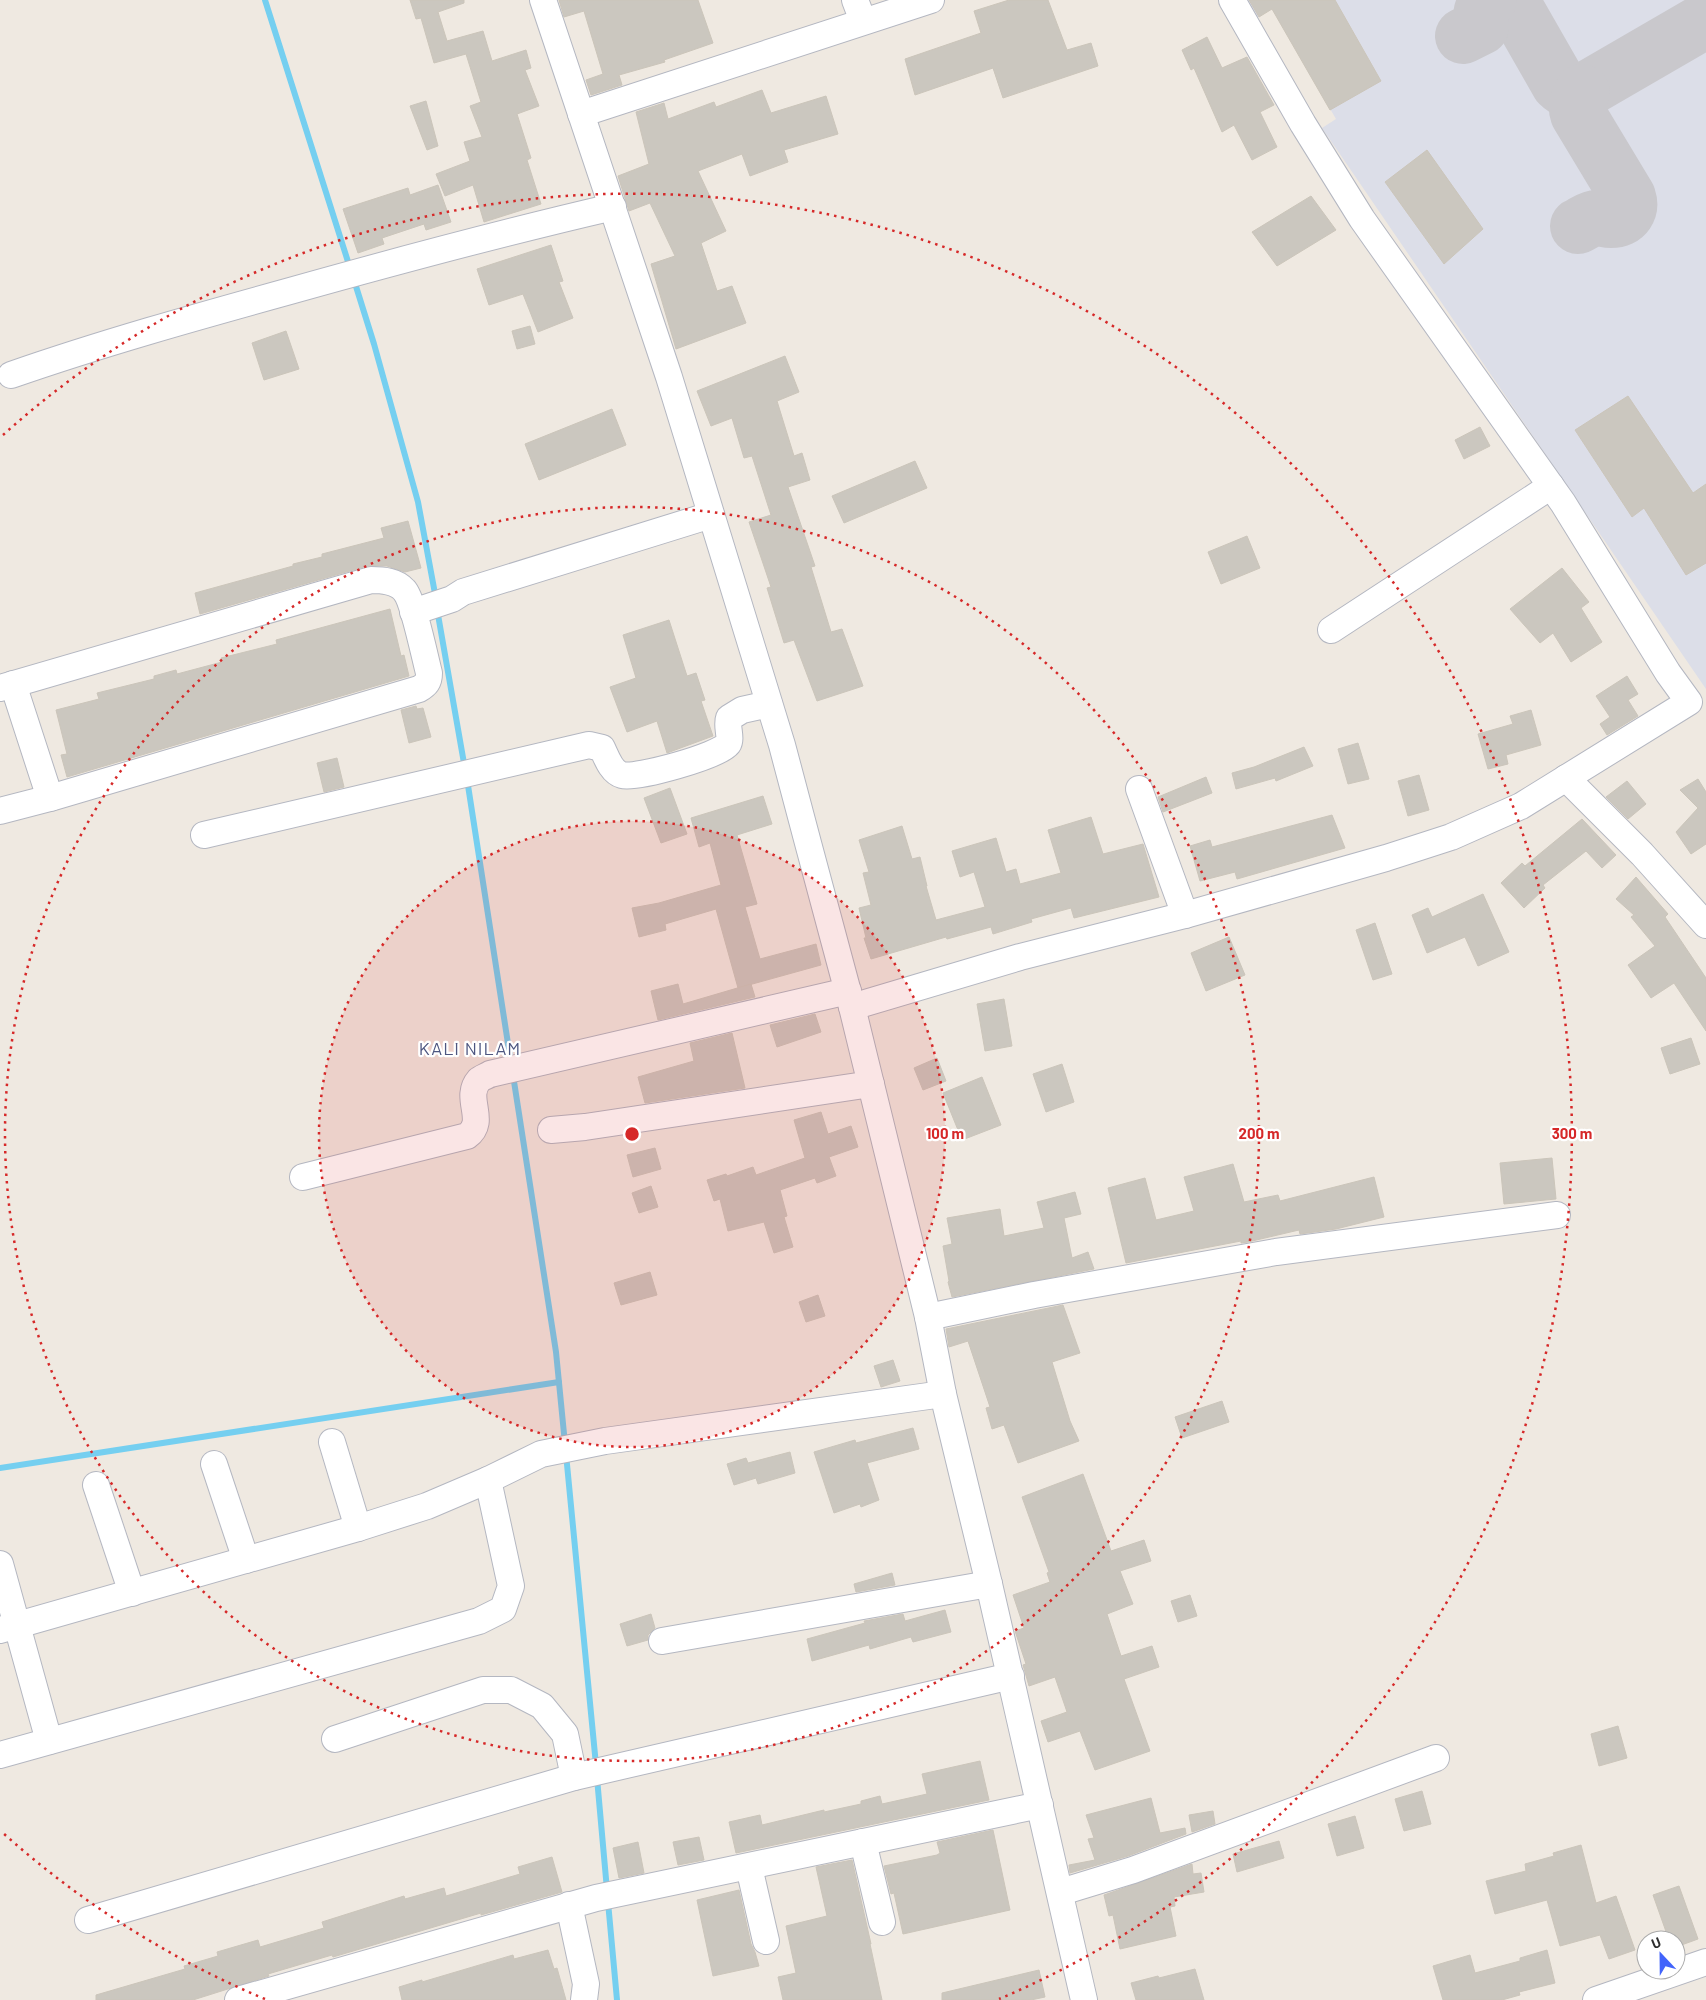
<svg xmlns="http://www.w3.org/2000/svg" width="1706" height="2000" font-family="Barlow,sans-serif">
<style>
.airport{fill:#dcdee8}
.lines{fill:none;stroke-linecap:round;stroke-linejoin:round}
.stream{stroke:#75cff0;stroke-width:6}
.taxiway{stroke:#c9c8cc;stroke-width:56}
.building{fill:#cbc7bf;stroke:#cbc5ba}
.minor-casing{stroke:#b4b7c1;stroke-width:28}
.minor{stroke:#fff;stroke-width:26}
.ring{fill:none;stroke:#d62828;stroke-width:2.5;stroke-dasharray:2.5 5}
.labels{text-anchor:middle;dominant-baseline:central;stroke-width:4.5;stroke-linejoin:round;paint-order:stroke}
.quarter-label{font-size:18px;letter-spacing:1px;fill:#4d5680;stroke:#fff}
.centre{fill:#d62828;stroke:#fff;stroke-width:2.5}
.ring-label{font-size:15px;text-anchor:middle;font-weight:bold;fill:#d62828;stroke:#fff;stroke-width:4.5;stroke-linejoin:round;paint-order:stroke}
</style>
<rect width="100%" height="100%" fill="#efe9e1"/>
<polygon class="airport" points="1238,0 1706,0 1706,689 1322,128 1336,119 1272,9 1251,21"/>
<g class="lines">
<g class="stream">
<polyline points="265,0 350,268"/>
<polyline points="354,280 374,344 418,502 436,599"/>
<polyline points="437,609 465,769"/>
<polyline points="467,779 511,1063"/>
<polyline points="513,1075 556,1352 565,1444"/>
<polyline points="566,1454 596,1765"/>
<polyline points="0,1468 559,1382"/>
<polyline points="597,1778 607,1890"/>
<polyline points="608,1902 617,2000"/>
</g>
<g class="taxiway">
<path d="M1511,0L1559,84C1566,91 1572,92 1582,92L1706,20"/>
<path d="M1463,36L1481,27C1480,15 1481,8 1489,0"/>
<path d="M1578,226C1583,224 1590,218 1596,218C1601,218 1606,220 1611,220C1626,220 1632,209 1628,197L1578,114C1575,105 1578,100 1582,92"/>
</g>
</g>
<g class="building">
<polygon points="410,0 464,0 464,3 438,12 447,41 483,31 492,61 526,50 531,68 525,70 539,106 517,114 531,158 527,160 541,204 484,222 473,185 445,196 436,174 470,161 464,142 482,137 470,106 481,102 466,54 434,63 421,18 416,19"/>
<polygon points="559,0 698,0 713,43 664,60 665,62 619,75 622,85 591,95 586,80 603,74 584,11 564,17"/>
<polygon points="1009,0 1048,0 1067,50 1091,43 1098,66 1003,98 993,68 915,95 905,59 981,33 974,11"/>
<polygon points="1249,0 1335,0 1381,81 1330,110 1272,9 1259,17"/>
<polygon points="1207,37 1222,68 1247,57 1274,105 1260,112 1277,147 1252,160 1234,125 1222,132 1194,68 1191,70 1182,50"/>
<polygon points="762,90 771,113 826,96 838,134 784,150 788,162 750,176 742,154 698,171 726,231 701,243 717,291 732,286 746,323 676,349 651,264 675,256 650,203 629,211 618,176 649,164 636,112 664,103 668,119 714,102 716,107"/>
<polygon points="426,101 438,146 427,150 410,106"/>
<polygon points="1427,150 1483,229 1444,264 1385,182"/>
<polygon points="438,185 451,222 426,230 424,224 382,238 384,244 358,253 343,209 408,188 410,195"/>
<polygon points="1311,196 1336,230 1277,266 1252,232"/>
<polygon points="551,245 563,281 559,282 573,318 538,332 523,294 489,305 477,269"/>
<polygon points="530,326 535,344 517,349 512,331"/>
<polygon points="286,331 299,369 264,380 252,343"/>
<polygon points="785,356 799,392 777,401 794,456 802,453 810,480 788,487 815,566 811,567 831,632 842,629 863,686 817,701 794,640 784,643 767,588 771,587 749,522 771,515 752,456 744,458 732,418 711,426 697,391"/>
<polygon points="1628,396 1693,493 1706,484 1706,563 1686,575 1644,508 1632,517 1575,430"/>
<polygon points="612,409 626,445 539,480 525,444"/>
<polygon points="1480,427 1490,446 1464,459 1455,440"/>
<polygon points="915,461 927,488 844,523 832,496"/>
<polygon points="408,521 421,568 405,572 387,566 367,566 200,614 195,593 293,566 293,564 322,557 322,554 384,538 381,528"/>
<polygon points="1247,536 1260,568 1221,584 1208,552"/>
<polygon points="1562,568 1589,602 1581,608 1602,642 1571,662 1553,633 1540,643 1510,609"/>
<polygon points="390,609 401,656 404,655 409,676 67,777 61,755 67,754 56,710 99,699 97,693 154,679 154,676 176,670 177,674 222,662 221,658 277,644 276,640"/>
<polygon points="669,620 687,676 696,673 705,700 701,701 713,736 667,753 657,721 627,732 610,687 636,678 623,635"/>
<polygon points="1627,676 1638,694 1628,700 1638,716 1607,735 1600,724 1610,717 1596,696"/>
<polygon points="416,706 417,709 423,708 431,737 409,743 401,710"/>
<polygon points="1531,710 1541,745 1506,755 1508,764 1488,769 1478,734 1513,724 1510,716"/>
<polygon points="1358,743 1369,779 1348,784 1338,749"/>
<polygon points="1304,747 1313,766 1276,781 1275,778 1236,789 1232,773 1254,767"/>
<polygon points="337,758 344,787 324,792 317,763"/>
<polygon points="1419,775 1429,810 1408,816 1398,781"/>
<polygon points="1206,777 1212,793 1163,812 1158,797"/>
<polygon points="1698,779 1706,792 1706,844 1691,854 1676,832 1698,808 1680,790"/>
<polygon points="1627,781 1646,804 1628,819 1606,797"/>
<polygon points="670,788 687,834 661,843 644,798"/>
<polygon points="763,796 772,824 737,835 757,904 745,907 760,959 816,944 821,965 738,988 716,909 665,924 666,930 639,937 632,908 659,903 721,885 710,843 699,847 691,818"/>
<polygon points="1332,815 1345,848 1237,879 1235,872 1200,881 1190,846 1210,840 1212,847"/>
<polygon points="1091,817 1103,854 1143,844 1159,897 1074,918 1071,908 1031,919 1032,922 993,934 991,927 947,939 946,937 871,959 864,938 866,938 859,908 871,905 863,873 869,872 859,840 902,826 912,859 920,857 927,886 926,886 936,920 985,907 974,872 960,877 952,851 996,838 1006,872 1016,869 1020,884 1061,873 1048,830"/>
<polygon points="1582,819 1616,855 1602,868 1586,851 1543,885 1545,888 1524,908 1501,883 1522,863 1525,866"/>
<polygon points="1636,877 1668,914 1665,917 1706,978 1706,1031 1674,983 1651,998 1628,965 1655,946 1631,917 1634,915 1616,899"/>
<polygon points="1483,894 1509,952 1478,966 1465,937 1427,953 1412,915 1428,908 1432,917"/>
<polygon points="1375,923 1392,974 1373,980 1356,930"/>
<polygon points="1229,937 1245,975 1206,991 1191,953"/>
<polygon points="678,984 683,1004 751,984 755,997 658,1020 651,991"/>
<polygon points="1004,999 1012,1046 985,1051 977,1004"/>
<polygon points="815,1014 821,1032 777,1047 770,1025"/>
<polygon points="732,1033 745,1088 645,1103 638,1077 694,1061 690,1043"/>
<polygon points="1691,1038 1700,1064 1670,1074 1661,1048"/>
<polygon points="937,1058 946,1081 923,1090 914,1068"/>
<polygon points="1062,1064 1074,1102 1046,1112 1033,1074"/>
<polygon points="982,1077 1001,1125 962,1140 943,1093"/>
<polygon points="821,1112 828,1134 851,1126 858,1147 829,1157 836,1176 817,1183 815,1178 780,1190 787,1216 784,1217 793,1247 774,1253 764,1222 728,1231 720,1199 714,1201 707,1180 726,1174 727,1176 753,1167 756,1175 805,1158 794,1120"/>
<polygon points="655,1148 661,1169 633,1177 627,1155"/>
<polygon points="1552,1158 1556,1199 1504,1204 1500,1163"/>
<polygon points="1233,1164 1244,1202 1278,1195 1280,1201 1374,1177 1384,1217 1336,1229 1300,1234 1299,1230 1248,1242 1241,1243 1241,1241 1126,1263 1108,1188 1145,1178 1156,1220 1194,1211 1184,1177"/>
<polygon points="651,1186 658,1207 639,1213 632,1193"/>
<polygon points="1075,1192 1081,1214 1064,1218 1072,1258 1088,1252 1094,1269 952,1297 948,1282 949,1281 943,1246 952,1244 947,1218 1000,1209 1004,1236 1044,1228 1037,1202"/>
<polygon points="650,1272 657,1295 621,1305 614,1283"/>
<polygon points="818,1295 825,1316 806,1322 799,1302"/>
<polygon points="1063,1305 1080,1353 1052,1362 1070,1421 1079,1441 1018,1463 1004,1425 992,1429 986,1408 990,1407 968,1341 949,1347 946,1329"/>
<polygon points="893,1360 900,1381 881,1387 874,1366"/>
<polygon points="1222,1401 1229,1422 1182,1438 1175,1417"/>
<polygon points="913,1428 919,1449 867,1463 879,1500 861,1507 860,1504 834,1513 814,1452 855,1440 856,1443"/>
<polygon points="790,1452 795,1473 758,1484 756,1478 734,1485 727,1464 746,1458 748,1463"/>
<polygon points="1083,1474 1111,1551 1144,1540 1151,1561 1120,1571 1133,1604 1107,1614 1121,1656 1152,1646 1159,1667 1124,1679 1150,1751 1095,1770 1080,1731 1048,1742 1041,1721 1067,1712 1055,1677 1029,1686 1023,1665 1026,1664 1015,1631 1024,1628 1013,1595 1050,1582 1047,1573 1049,1572 1022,1497"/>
<polygon points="892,1573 895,1585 856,1592 854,1584"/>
<polygon points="1190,1595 1197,1616 1178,1622 1171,1601"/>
<polygon points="945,1610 951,1632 913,1642 911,1637 870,1649 869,1645 812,1661 807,1639 865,1623 864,1621 903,1614 905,1621"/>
<polygon points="651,1614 655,1628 648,1635 648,1640 627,1646 620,1624"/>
<polygon points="1618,1726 1627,1758 1599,1766 1591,1734"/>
<polygon points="980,1761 989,1800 736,1853 729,1822 760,1815 762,1825 824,1810 824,1812 861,1804 861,1801 880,1796 882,1804 927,1794 922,1774"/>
<polygon points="1422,1791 1431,1824 1404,1831 1395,1799"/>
<polygon points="1151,1798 1160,1833 1185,1828 1186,1834 1128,1856 1070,1873 1069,1865 1095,1860 1088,1839 1094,1838 1086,1815"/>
<polygon points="1213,1811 1215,1824 1192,1832 1189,1815"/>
<polygon points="1355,1816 1364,1848 1337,1856 1328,1824"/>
<polygon points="993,1830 1010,1910 903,1934 894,1893 891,1894 884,1866 937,1855 940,1853 937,1842"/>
<polygon points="699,1837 704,1860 678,1865 673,1842"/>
<polygon points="1279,1841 1284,1858 1237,1872 1233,1854"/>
<polygon points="638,1842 644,1873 619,1878 613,1848"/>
<polygon points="1581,1845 1596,1903 1616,1896 1635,1950 1609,1959 1600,1935 1560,1946 1547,1900 1495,1914 1486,1881 1526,1871 1525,1864 1554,1856 1553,1853"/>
<polygon points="552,1857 562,1892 481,1915 481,1913 333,1957 332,1955 268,1974 269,1976 193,2000 96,2000 96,1995 185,1969 184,1966 218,1956 217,1952 258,1940 260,1947 324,1928 322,1922 404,1896 405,1899 444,1888 446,1896 520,1874 518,1867"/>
<polygon points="852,1860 871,1944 870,1944 882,2000 783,2000 778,1977 796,1973 786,1926 827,1916 816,1867"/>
<polygon points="1192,1864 1193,1874 1201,1873 1204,1892 1174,1897 1175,1906 1170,1907 1176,1936 1120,1949 1113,1915 1109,1916 1104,1895"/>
<polygon points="1679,1886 1698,1939 1676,1947 1676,1940 1669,1940 1653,1895"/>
<polygon points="739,1890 751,1944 755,1952 759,1966 713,1976 697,1900"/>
<polygon points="548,1950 554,1969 557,1968 566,2000 402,2000 399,1987 422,1980 422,1982 513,1955 514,1959"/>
<polygon points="1547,1950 1555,1983 1519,1992 1520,1995 1502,2000 1443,2000 1433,1966 1470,1955 1475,1973 1520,1961 1520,1958"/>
<polygon points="1195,1969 1204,2000 1136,2000 1131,1983 1158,1976 1159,1978"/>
<polygon points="1039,1970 1045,1997 1031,2000 942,2000 942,1993"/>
</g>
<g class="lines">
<defs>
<g id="minor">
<polyline points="543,0 669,377 782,745 808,843 852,1007 928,1317 943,1394 989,1584 1084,2000"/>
<polyline points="855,0 863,21"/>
<polyline points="581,114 931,0"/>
<path d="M11,375C103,343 196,317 290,291C397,261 505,232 613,207"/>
<polyline points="413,612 452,599 463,592 711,515"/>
<polyline points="1331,630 1551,486"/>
<polyline points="13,684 50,798"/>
<path d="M0,688L371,580C383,580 396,581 404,590C413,599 425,658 429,673C429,682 426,685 419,689L50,798L0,811"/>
<polyline points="1566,778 1642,854 1706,925"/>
<polyline points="1139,789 1185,915"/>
<path d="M204,835L589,745L602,748C606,756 611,772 622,775C636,779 719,756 728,744C732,738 726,726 729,718L742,710L769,704"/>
<polyline points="852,1007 1020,957 1185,915 1386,858 1451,837 1521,806 1689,702 1668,673 1563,503 1362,219 1303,124 1232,0"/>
<polyline points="551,1130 585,1127 871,1084"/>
<path d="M303,1177L467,1136C488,1121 463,1098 479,1080C481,1078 487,1076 490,1074L848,991"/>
<polyline points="928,1317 1034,1295 1276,1252 1557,1215"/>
<polyline points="332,1442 358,1528"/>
<polyline points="214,1464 246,1560"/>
<polyline points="96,1485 132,1593"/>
<polyline points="0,1564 49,1741"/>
<polyline points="0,1630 358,1528 427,1506 488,1480 541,1454 605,1441 943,1394"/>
<polyline points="662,1641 989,1584"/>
<polyline points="335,1739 483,1690 511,1690 542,1706 565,1734 574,1777"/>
<polyline points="0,1755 479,1621 503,1609 511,1586 488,1480"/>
<polyline points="863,1842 882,1922"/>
<polyline points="749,1867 766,1941"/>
<polyline points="1061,1892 1133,1870 1436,1758"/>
<polyline points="569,1905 586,1984 584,2000"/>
<polyline points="88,1920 574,1777 1011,1676"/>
<polyline points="238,2000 596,1898 1040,1805"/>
<polyline points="1596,2000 1706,1962"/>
</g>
</defs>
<use href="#minor" class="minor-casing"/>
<use href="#minor" class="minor"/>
</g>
<circle cx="632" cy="1134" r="313" fill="#d62828" fill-opacity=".12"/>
<g class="ring">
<circle cx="632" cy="1134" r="313"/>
<circle cx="632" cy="1134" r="627"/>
<path d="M265 1999A940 940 0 0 1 3 1833M3 435A940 940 0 1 1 999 1999"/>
</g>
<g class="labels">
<g class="quarter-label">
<text x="470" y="1048">KALI NILAM</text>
</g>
</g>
<circle cx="632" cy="1134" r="8" class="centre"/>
<g class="ring-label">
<text x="945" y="1139">100 m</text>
<text x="1259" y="1139">200 m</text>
<text x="1572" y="1139">300 m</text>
</g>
<g transform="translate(1661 1955) rotate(338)"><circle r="24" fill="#ffffff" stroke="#ababab"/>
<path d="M0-4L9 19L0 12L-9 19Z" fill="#4264fb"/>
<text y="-8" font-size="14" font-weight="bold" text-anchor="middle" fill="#2e2e2e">U</text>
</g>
</svg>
